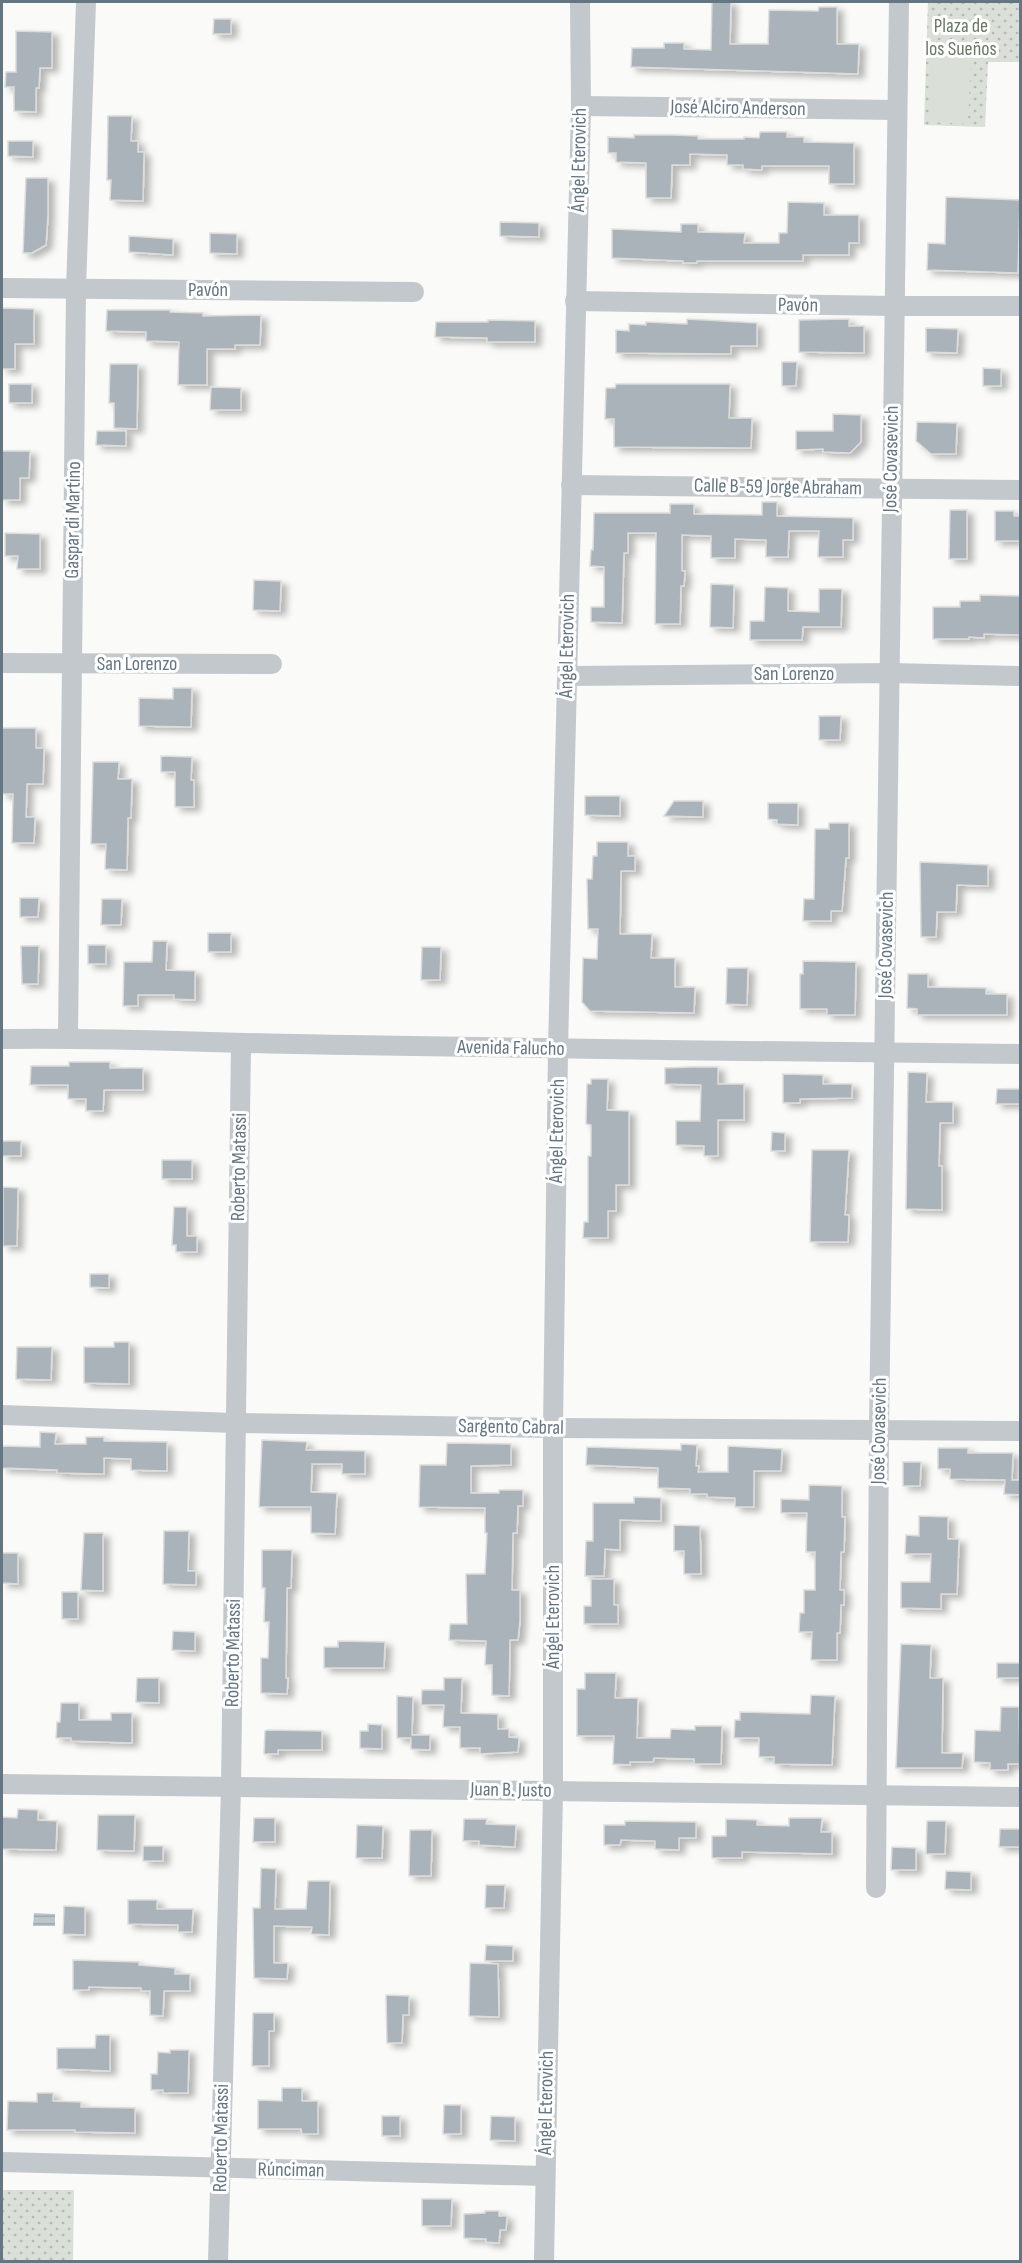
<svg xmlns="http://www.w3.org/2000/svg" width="1022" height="2263" font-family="'Sofia Sans Condensed',sans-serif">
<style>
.park{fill:url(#park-dots)}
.pitch{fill:#dadfd7}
.water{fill:url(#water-rules)}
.building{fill:#aab3b9;stroke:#dcdcda;stroke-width:1.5;filter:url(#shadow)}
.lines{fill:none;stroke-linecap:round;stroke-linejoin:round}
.street{stroke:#c3c8cc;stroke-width:20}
.labels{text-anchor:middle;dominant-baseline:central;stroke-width:6;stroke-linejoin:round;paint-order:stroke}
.park-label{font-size:20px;fill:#687a64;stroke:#fff}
.street-label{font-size:20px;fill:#657683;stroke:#fff}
</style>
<defs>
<pattern id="park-dots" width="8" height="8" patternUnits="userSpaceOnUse" patternTransform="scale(1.5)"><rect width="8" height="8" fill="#dadfd7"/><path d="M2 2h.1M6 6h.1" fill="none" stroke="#b4b9b4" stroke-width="1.8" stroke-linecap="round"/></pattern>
<pattern id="water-rules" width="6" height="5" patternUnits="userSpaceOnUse" patternTransform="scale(1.5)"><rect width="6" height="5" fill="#bbc7cb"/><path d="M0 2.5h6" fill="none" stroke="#9ca6aa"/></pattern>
<filter id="shadow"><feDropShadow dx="6" dy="4" stdDeviation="3" flood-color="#0004"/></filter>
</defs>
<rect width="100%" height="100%" fill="#fafaf8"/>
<g class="park">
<polygon points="928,2 1020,2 1020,62 988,62 985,127 924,125"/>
<polygon points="2,2190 74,2190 73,2261 2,2261"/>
</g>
<polygon class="pitch" points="933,51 971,52 968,124 929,122"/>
<polygon class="water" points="34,1913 55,1914 55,1926 33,1926"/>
<g class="building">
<polygon points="712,2 731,2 730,44 768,44 769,10 818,11 819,7 837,7 837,44 859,44 858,74 631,67 632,48 664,48 664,43 684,43 684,49 711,50"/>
<polygon points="214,19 231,19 231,34 213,34"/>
<polygon points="16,31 52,32 52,68 40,68 39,88 36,88 36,112 14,111 14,87 5,87 6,72 16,72"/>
<polygon points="108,116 132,116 131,141 138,141 138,152 144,152 143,201 110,200 111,180 107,180"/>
<polygon points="760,132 787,132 787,137 804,137 804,142 854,143 854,184 829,184 829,166 762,166 762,170 743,169 743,165 727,165 727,155 690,154 690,165 672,165 671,198 646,198 646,163 616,162 616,153 608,153 608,137 634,138 634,135 672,135 698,136 698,139 744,139 744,137 759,138"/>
<polygon points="8,141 33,141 33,157 8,156"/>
<polygon points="26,178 48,178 48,215 46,245 32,253 23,253"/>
<polygon points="946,197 1020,200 1018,273 927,270 928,243 945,244"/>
<polygon points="788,202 824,203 824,215 859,215 859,243 849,243 849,255 803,255 803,261 697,261 697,263 683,263 683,261 612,258 612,229 681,232 681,224 698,224 698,232 745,233 744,243 779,243 779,233 787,233"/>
<polygon points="500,222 539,223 539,237 500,236"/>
<polygon points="210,233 237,234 237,254 210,253"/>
<polygon points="129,236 173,239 173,255 129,252"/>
<polygon points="2,308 34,309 34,344 15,344 15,369 2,369"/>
<polygon points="107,310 170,310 170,312 203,313 203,316 261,315 260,345 235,345 235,349 207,349 207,385 178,385 179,342 146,341 146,332 106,331"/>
<polygon points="687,319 757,323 757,346 731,346 731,354 616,353 616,330 629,331 629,324 646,325 646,322 687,324"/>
<polygon points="849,319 849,326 864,326 864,353 799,352 799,320"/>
<polygon points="488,320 535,321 535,342 487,342 487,338 435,337 436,322 488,322"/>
<polygon points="926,328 958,329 957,353 926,352"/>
<polygon points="782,362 797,362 796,386 782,386"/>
<polygon points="110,364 138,364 137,429 114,428 114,403 109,403"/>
<polygon points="983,368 1001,369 1001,386 983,386"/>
<rect x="9" y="384" width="23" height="19"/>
<polygon points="616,384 730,384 729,418 752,418 751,448 614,447 614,419 605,419 606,388 615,388"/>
<polygon points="211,387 241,388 241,410 210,410"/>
<polygon points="833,414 861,415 861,442 850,453 823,452 823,449 796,450 796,431 833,431"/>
<polygon points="917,422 957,423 956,454 931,454 916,441"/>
<polygon points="97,431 126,431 126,446 96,445"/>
<polygon points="2,451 30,451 29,478 20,478 20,500 2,500"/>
<polygon points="762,502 777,502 777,516 853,518 853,540 843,540 843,557 818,557 819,531 789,531 788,557 766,557 766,540 735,539 735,558 711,558 711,536 682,535 682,571 685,571 684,586 681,586 680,624 655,624 656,533 628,533 628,553 624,553 622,623 591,622 591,607 604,607 604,567 590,566 591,550 593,550 594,513 670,513 670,504 694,504 694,514 762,515"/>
<polygon points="950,510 967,510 967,559 949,559"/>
<polygon points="995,511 1014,511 1014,516 1020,516 1020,541 995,541"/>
<polygon points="5,533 40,534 40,569 17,569 18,556 5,556"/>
<polygon points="254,580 281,581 280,611 253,610"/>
<polygon points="711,584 734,585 733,628 710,627"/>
<polygon points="765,587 788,588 788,611 819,612 819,589 842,589 841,627 803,627 802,640 750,640 750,621 764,621"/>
<polygon points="980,595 1020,596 1020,635 984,634 984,638 969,637 969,639 933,639 933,607 960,607 960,601 980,601"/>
<polygon points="173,688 192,688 191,727 139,726 139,698 173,699"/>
<polygon points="819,716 841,716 840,740 819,740"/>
<polygon points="2,728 36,728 36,748 44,748 43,784 27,784 26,817 35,817 34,843 12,843 13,794 2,794"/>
<polygon points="161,756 192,757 191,780 194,780 194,807 175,807 175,772 161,772"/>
<polygon points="93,762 119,762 118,779 132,779 131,818 128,818 127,870 105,869 106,844 91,844"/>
<polygon points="585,796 620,796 620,816 585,815"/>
<polygon points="674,801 703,801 703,817 664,816"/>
<polygon points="768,803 798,803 798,825 777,824 777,820 768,819"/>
<polygon points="829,823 849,823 849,858 846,858 842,911 831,911 831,921 803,921 804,899 814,899 815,829 829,829"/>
<polygon points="597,842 628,842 628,856 635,856 635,871 621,871 620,934 652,934 651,958 675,958 675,987 695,987 694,1013 590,1011 582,1002 583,958 597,959 598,929 588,929 587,879 592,879 593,856 597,856"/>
<polygon points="920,862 988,865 988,886 957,885 956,912 937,912 936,937 921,937"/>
<polygon points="20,898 39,898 38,917 20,917"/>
<polygon points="102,899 122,899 121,925 101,925"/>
<rect x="208" y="933" width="23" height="19"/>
<polygon points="153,941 167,941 166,970 195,971 195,1000 174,999 174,995 138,995 138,1006 123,1006 124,962 152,962"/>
<rect x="88" y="945" width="18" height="19"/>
<polygon points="21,946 39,946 38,984 22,984"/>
<polygon points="422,947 441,947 440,980 421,980"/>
<polygon points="803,961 856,962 855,1015 827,1015 827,1009 800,1009 800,974 803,974"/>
<polygon points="727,968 748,968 747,1005 726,1004"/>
<polygon points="908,974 928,974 928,987 986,988 986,994 1007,994 1007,1015 917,1015 917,1009 907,1008"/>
<polygon points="69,1062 110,1062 110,1068 143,1068 143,1090 104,1090 103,1111 86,1111 86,1099 68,1099 68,1085 30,1085 31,1066 69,1066"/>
<polygon points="692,1067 718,1067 718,1084 744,1084 744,1120 718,1120 718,1156 704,1156 704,1146 676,1145 676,1121 700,1121 701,1085 665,1084 665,1068"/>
<polygon points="908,1072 927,1073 926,1102 953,1102 953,1123 940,1123 939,1166 942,1166 942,1210 906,1209"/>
<polygon points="783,1074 823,1075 823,1084 852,1084 852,1098 800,1099 800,1103 783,1103"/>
<polygon points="591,1079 608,1079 607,1110 629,1111 629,1185 616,1185 616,1211 608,1211 608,1238 583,1238 584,1222 588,1222 588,1156 591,1156 591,1125 586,1124 587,1084 591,1084"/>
<polygon points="997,1089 1020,1089 1020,1104 996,1104"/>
<polygon points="772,1132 785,1133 785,1151 771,1151"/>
<rect x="2" y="1141" width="19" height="15"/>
<polygon points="812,1150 849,1150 845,1215 849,1215 848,1242 810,1242"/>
<rect x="162" y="1160" width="30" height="19"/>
<polygon points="3,1187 18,1188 17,1246 3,1246"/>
<polygon points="174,1207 187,1207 187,1236 197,1236 197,1252 176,1252 176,1245 172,1245"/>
<polygon points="90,1274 109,1274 109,1288 90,1287"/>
<polygon points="114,1342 129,1342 129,1384 84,1383 84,1347 114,1347"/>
<polygon points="17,1347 52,1347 51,1380 16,1379"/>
<polygon points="40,1432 56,1433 55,1444 86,1444 86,1437 104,1437 104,1441 167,1442 167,1471 131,1470 131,1459 104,1458 104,1474 57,1473 57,1470 2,1468 2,1446 40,1447"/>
<polygon points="262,1440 307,1442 306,1450 365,1451 365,1474 342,1474 342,1464 312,1464 311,1492 337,1493 335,1534 311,1533 311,1507 259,1507"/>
<polygon points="447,1443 511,1444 511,1465 471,1466 471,1493 499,1493 499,1490 523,1490 523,1506 518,1506 517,1533 513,1533 512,1590 520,1590 520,1620 518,1640 510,1640 509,1696 492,1695 492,1665 485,1665 486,1641 449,1640 450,1624 467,1624 466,1574 485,1574 487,1533 485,1533 485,1508 419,1507 420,1465 446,1465"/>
<polygon points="681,1444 697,1445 696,1466 699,1466 698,1472 728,1472 728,1446 782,1449 781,1471 754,1471 754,1507 735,1507 735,1498 707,1497 707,1494 690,1494 690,1489 658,1488 658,1468 586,1465 587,1447 681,1450"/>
<polygon points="938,1448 968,1448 968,1453 1013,1453 1012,1480 1020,1480 1020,1495 1004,1494 1005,1480 950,1479 950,1469 938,1469"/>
<polygon points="903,1462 921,1462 920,1486 903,1486"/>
<polygon points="809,1485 842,1486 842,1517 845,1517 844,1552 841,1552 840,1590 844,1590 844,1605 841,1605 840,1633 837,1633 837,1660 811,1660 812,1632 799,1632 800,1613 804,1613 804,1590 815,1590 815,1552 806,1552 807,1513 781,1513 781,1499 809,1500"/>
<polygon points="634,1497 661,1498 661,1521 620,1520 620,1550 605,1549 604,1576 585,1576 586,1541 593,1541 593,1503 634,1503"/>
<polygon points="919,1516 948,1517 948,1539 959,1539 957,1594 941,1594 941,1609 901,1608 901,1582 930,1582 931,1554 905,1554 906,1535 919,1536"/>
<polygon points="674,1525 700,1526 701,1574 684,1574 684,1551 674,1551"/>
<polygon points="164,1531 189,1531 188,1571 196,1571 196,1585 163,1584"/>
<polygon points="84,1533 103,1533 103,1591 81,1590"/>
<polygon points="262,1550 292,1550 291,1588 287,1588 286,1678 288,1678 287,1694 261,1693 261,1658 268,1658 269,1622 264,1622 265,1588 262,1588"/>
<polygon points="2,1553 18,1553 18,1584 2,1583"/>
<polygon points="591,1579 614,1579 614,1605 618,1605 618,1624 584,1624 584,1606 591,1606"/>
<rect x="62" y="1592" width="16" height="27"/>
<polygon points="173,1631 195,1632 195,1651 172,1650"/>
<polygon points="338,1641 385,1642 384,1668 324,1668 324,1647 338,1647"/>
<polygon points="901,1644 931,1645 930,1678 943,1678 942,1753 963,1753 962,1768 896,1768"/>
<rect x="997" y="1663" width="23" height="15"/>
<polygon points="585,1673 616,1673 615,1698 638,1698 637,1738 670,1738 671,1729 695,1730 695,1726 722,1726 721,1764 694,1764 694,1759 654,1758 653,1762 630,1762 630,1765 613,1764 614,1736 577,1736 577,1689 585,1689"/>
<polygon points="137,1678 159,1678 159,1703 136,1702"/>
<polygon points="444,1678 462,1678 461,1713 498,1714 498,1729 509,1729 509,1737 519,1738 518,1752 480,1754 480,1748 460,1748 460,1727 443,1727 444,1705 421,1705 422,1690 444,1690"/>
<polygon points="811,1695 835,1696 832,1765 774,1764 774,1757 759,1757 759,1738 734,1738 735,1720 740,1720 740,1712 810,1714"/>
<polygon points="397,1696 413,1697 412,1735 430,1735 430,1750 411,1749 411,1738 397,1738"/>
<polygon points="61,1703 79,1703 79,1720 111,1720 111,1713 132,1713 132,1743 71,1741 71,1738 56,1738 57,1722 60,1722"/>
<polygon points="1001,1707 1019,1707 1020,1764 1008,1764 1008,1770 990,1770 990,1763 974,1762 975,1730 1000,1731"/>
<polygon points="368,1724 382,1725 382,1749 360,1748 360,1731 368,1731"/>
<polygon points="267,1730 322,1731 322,1750 278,1750 278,1754 264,1754 265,1731"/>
<polygon points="18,1809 38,1810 38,1820 57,1821 56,1850 2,1849 2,1817 17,1818"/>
<polygon points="98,1815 135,1815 134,1851 97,1850"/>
<polygon points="254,1818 275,1818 275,1842 253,1842"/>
<polygon points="789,1818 822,1818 821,1832 832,1832 832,1854 742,1852 742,1858 712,1858 712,1836 726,1836 726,1819 757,1820 757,1825 789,1826"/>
<polygon points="464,1819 487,1819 486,1824 516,1825 515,1847 479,1845 479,1841 463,1841"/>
<polygon points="625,1821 696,1822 696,1838 679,1838 679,1850 655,1849 655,1841 621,1840 620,1845 604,1845 604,1825 625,1825"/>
<polygon points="927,1821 946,1821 945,1854 926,1854"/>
<polygon points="357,1825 383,1826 382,1858 356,1858"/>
<polygon points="1000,1829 1020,1829 1020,1847 999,1847"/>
<polygon points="410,1830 432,1830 431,1876 409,1876"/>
<rect x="143" y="1846" width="20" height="15"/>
<polygon points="892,1847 916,1848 916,1870 891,1870"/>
<polygon points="261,1868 276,1869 275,1909 306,1909 308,1881 330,1881 329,1935 311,1934 312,1927 274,1926 274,1963 288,1963 287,1979 254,1978 253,1908 260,1908"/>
<polygon points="946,1871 971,1872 971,1890 945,1889"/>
<polygon points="486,1885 505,1885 504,1908 485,1908"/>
<polygon points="128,1900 157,1900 157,1909 193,1909 192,1932 178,1932 178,1925 128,1924"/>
<polygon points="64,1906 85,1907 85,1935 63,1934"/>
<polygon points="486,1945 513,1946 513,1961 485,1961"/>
<polygon points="73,1960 139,1962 139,1965 175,1968 175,1974 190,1974 190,1991 164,1991 163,2016 150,2015 150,1991 141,1991 141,1988 89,1987 89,1990 73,1990"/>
<polygon points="470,1963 498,1964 499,2017 469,2016"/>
<polygon points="386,1995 409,1996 409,2015 403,2015 402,2043 387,2043"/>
<polygon points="253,2013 274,2013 274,2031 269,2031 269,2066 252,2066"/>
<polygon points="96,2035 110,2035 110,2071 57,2069 57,2048 95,2048"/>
<polygon points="170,2050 189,2050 188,2093 163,2093 163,2090 151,2090 151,2074 157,2074 158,2052 170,2053"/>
<polygon points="282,2088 302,2088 302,2101 318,2101 318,2134 302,2134 301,2129 258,2129 258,2100 282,2101"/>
<polygon points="37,2093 53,2093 53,2101 81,2102 81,2107 135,2108 135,2133 75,2132 75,2130 7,2130 8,2101 37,2102"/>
<polygon points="444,2105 461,2105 461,2134 443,2134"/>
<rect x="382" y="2116" width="18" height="20"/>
<polygon points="491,2116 515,2117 515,2141 490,2140"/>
<polygon points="422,2199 452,2199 451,2226 422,2226"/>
<polygon points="485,2211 499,2211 499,2216 507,2216 506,2230 500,2230 499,2243 486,2242 486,2239 464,2238 464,2214 485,2213"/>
</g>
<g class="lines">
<g class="street">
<polyline points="581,106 896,110"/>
<polyline points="2,288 414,292"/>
<polyline points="575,301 894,306 1020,306"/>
<polyline points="571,485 1020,490"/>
<polyline points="2,663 272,664"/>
<polyline points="567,676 890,673 1020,676"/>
<polyline points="68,1038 76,289 86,2"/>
<path d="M2,1039C118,1037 234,1044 350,1045C573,1049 797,1052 1020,1054"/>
<polyline points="2,1415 235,1423 553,1428 1020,1431"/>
<polyline points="2,1784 1020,1797"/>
<polyline points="876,1888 879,1429 899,2"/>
<polyline points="2,2162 544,2176"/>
<polyline points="218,2262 231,1787 241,1044"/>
<polyline points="544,2262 553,1791 553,1428 558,1049 581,106 580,2"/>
</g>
</g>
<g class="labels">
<g class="park-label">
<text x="961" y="26">Plaza de<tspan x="961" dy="23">los Sueños</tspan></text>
</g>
<g class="street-label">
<text transform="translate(738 108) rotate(1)">José Alciro Anderson</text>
<text transform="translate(579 160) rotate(-89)">Ángel Eterovich</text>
<text x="208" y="290">Pavón</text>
<text transform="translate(798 305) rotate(1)">Pavón</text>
<text transform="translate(891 459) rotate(-89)">José Covasevich</text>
<text transform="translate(778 487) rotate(1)">Calle B-59 Jorge Abraham</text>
<text transform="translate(73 520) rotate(-89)">Gaspar di Martino</text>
<text transform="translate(567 646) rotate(-89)">Ángel Eterovich</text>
<text x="137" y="664">San Lorenzo</text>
<text x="794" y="674">San Lorenzo</text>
<text transform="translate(886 945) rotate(-89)">José Covasevich</text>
<text transform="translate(511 1048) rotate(1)">Avenida Falucho</text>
<text transform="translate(557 1131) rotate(-89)">Ángel Eterovich</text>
<text transform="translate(239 1167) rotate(-89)">Roberto Matassi</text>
<text transform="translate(511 1427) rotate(1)">Sargento Cabral</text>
<text transform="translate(879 1431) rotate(-89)">José Covasevich</text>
<text transform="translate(553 1617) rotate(-90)">Ángel Eterovich</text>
<text transform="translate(233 1653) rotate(-89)">Roberto Matassi</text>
<text transform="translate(511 1790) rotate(1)">Juan B. Justo</text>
<text transform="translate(546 2103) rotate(-89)">Ángel Eterovich</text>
<text transform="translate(221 2138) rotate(-89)">Roberto Matassi</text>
<text transform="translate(291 2170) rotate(1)">Rúnciman</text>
</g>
</g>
<rect width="1022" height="2263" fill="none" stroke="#657683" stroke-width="6"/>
</svg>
